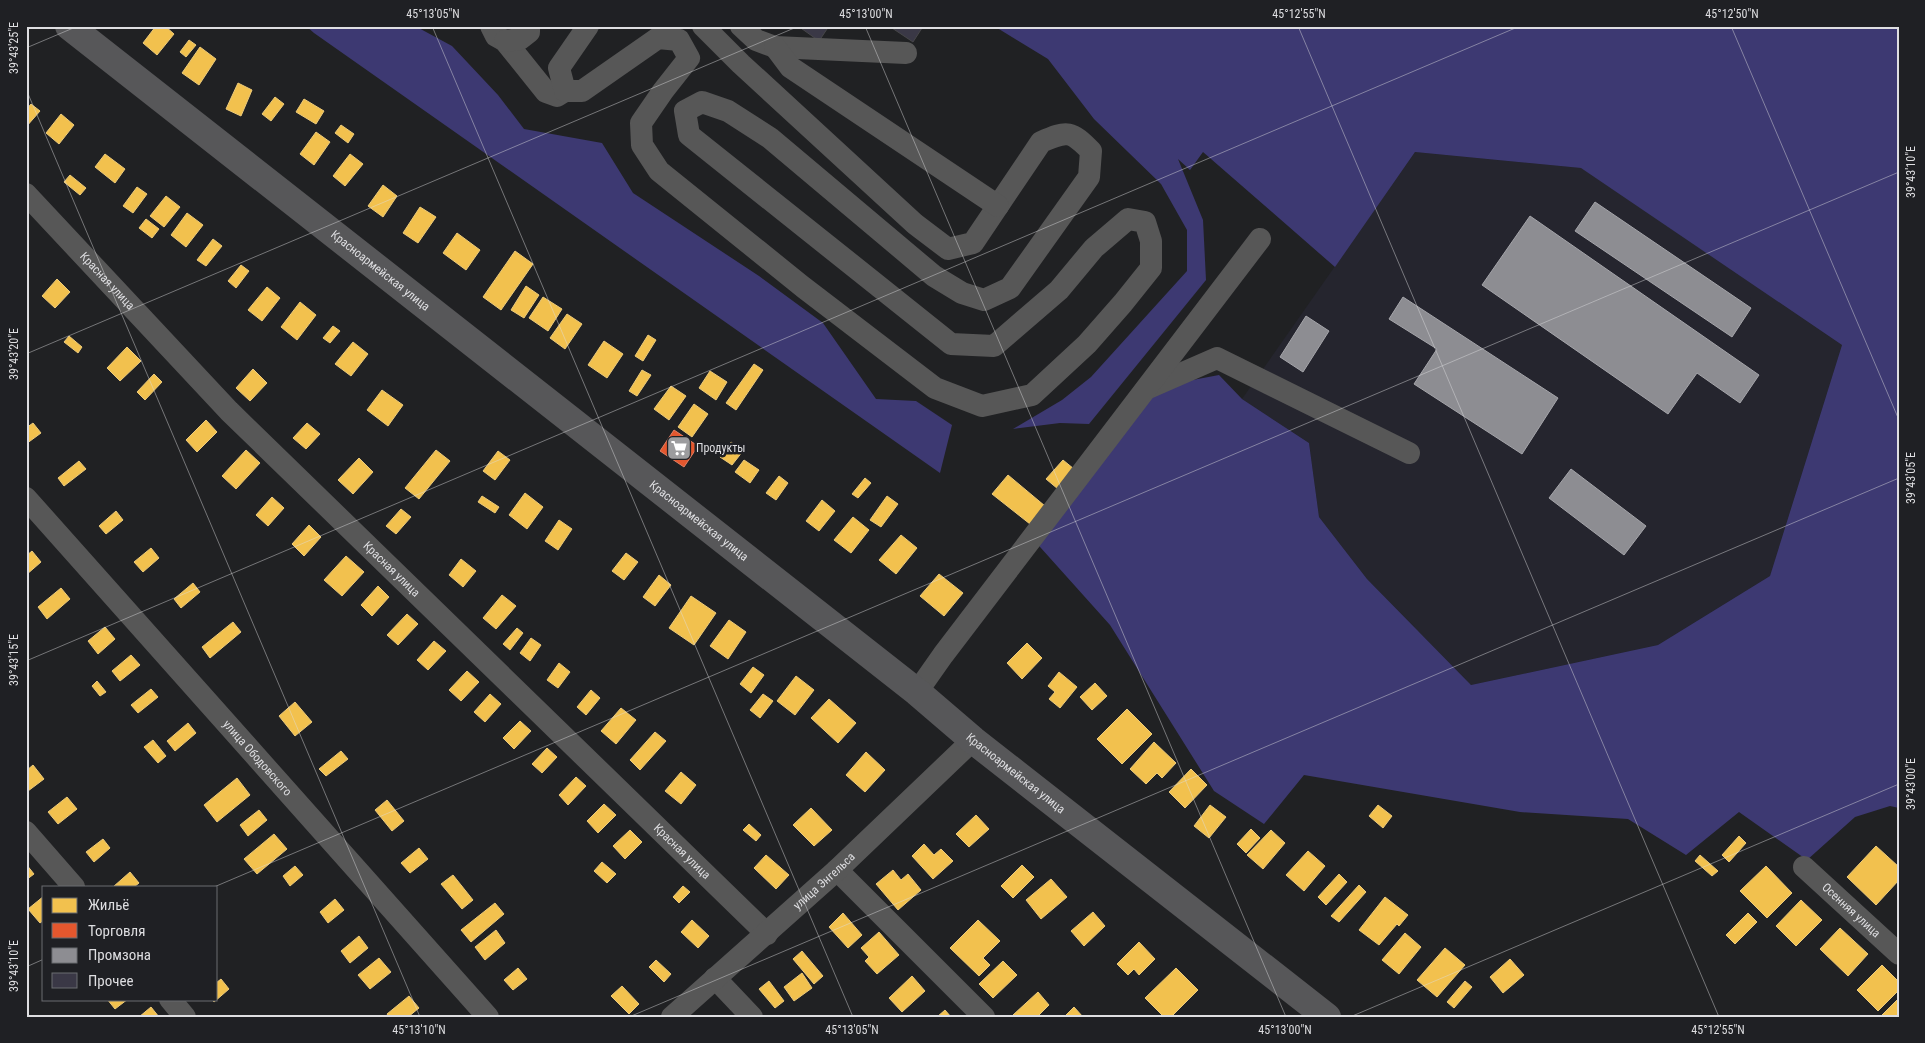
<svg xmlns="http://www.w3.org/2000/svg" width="1925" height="1043" font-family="'Roboto Condensed',sans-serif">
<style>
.built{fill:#25252e}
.green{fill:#3d3972}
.homes{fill:#f2c14e;stroke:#ecca7a}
.shops{fill:#e4572e;stroke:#e28064}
.industry{fill:#8d8d92;stroke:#a5a5aa}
.building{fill:#3a3846;stroke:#464648}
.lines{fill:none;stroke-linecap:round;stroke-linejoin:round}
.minor{stroke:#575757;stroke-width:22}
.major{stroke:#575759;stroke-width:28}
.ticks{fill:none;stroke:#dedee1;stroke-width:1;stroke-opacity:0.45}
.labels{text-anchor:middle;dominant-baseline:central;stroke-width:5;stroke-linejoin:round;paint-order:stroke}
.street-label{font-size:12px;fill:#dedee1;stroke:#1f2024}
.poi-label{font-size:12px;fill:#dedee1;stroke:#1f2024;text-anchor:start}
.neatline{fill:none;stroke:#dedee1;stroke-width:2}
.ticks-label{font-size:12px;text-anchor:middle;fill:#dedee1}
</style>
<rect width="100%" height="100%" fill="#202123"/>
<polygon class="built" points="1415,152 1582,168 1842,345 1770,576 1658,645 1471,685 1367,579 1319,517 1309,443 1242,399"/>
<g class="green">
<polygon points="306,26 415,26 452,46 498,95 524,129 602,143 633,193 759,276 823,323 876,399 916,401 952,425 940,473 314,33"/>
<polygon points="994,26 1899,26 1899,808 1890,806 1855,817 1807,860 1739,812 1686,855 1628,819 1520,812 1304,775 1264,824 1214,791 1110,625 1032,538 1145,389 1219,375 1242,399 1309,443 1319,517 1367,579 1471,685 1658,645 1770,576 1842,345 1581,168 1415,152 1335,267 1203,152 1190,170 1178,159 1203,220 1206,280 1089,424 1060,423 1013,429 1062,400 1091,377 1187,271 1187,230 1161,184 1094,119 1048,59"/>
</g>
<g class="homes">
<polygon points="156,26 165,26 174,34 157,55 143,43"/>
<polygon points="189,40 196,45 186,57 180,52"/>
<polygon points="200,47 216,59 199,85 182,73"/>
<polygon points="238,83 252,90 241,116 226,109"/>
<polygon points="275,97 284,104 271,121 262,114"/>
<polygon points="304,99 324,111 316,124 296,112"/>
<polygon points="31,104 40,111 26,127 26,110"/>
<polygon points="61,114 74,125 59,144 46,133"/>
<polygon points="341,125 354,134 348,143 335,133"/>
<polygon points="316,132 330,142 314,165 300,154"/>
<polygon points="105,154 125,169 115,183 95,167"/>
<polygon points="350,154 363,164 345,186 333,176"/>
<polygon points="70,175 86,188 80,195 64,182"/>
<polygon points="383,185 397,196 383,217 368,206"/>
<polygon points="137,187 147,194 133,213 123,206"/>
<polygon points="166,196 180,207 164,227 150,216"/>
<polygon points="420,207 436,217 418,243 403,233"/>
<polygon points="187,213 203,225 186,247 171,235"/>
<polygon points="146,219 159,229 152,238 139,228"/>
<polygon points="457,233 480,250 466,270 443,253"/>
<polygon points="213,239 222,246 206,266 197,260"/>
<polygon points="515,251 533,264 501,310 483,297"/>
<polygon points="241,265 249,271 236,288 228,281"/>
<polygon points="57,279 70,292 55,308 42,296"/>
<polygon points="526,286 539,295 524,318 511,310"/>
<polygon points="267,287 280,298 262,321 248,310"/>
<polygon points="543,297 562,309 548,331 529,318"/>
<polygon points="300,302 316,315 297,340 281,327"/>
<polygon points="567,314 582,324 565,349 550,338"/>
<polygon points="333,326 340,331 330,343 323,338"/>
<polygon points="648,335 656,340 643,361 635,356"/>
<polygon points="69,336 82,347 78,353 64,342"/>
<polygon points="604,341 623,354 607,378 588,365"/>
<polygon points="353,342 368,354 351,376 335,364"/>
<polygon points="127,347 141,361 120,381 107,368"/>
<polygon points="754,364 763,370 736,410 726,403"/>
<polygon points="253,369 267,383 250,401 236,388"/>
<polygon points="642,370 651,375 637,396 629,391"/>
<polygon points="710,371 727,382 716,400 699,388"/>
<polygon points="154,374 162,382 145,400 137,392"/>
<polygon points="671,386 686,396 669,420 654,409"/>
<polygon points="382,390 403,405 388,426 367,410"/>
<polygon points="694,404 708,414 692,437 678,427"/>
<polygon points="206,420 217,432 197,452 186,440"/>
<polygon points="33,423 41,433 26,444 26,428"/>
<polygon points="307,423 320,434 306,449 293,438"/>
<polygon points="731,442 743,451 732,465 720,457"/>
<polygon points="246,450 260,463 236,489 222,476"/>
<polygon points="436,450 450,461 419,499 405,488"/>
<polygon points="498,451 510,460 495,480 483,471"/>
<polygon points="359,458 373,472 353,494 338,480"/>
<polygon points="744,460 759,470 750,483 735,472"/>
<polygon points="1063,460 1074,469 1058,489 1046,479"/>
<polygon points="79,461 86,469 64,486 58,478"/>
<polygon points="1008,475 1045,506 1030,524 992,494"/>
<polygon points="779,476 788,483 776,500 766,493"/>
<polygon points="865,478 871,483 858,498 852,494"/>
<polygon points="525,493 543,507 527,529 509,515"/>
<polygon points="482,496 499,507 495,513 478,502"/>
<polygon points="887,496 898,504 881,527 870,520"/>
<polygon points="272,497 284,508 268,526 256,515"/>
<polygon points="822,500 835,511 819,531 806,521"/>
<polygon points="401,509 411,517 396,534 386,526"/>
<polygon points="116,511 123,520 106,534 99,526"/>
<polygon points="853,517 869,530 851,553 834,540"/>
<polygon points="559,520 572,529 558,550 545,541"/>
<polygon points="309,525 321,537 304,556 292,544"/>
<polygon points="901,535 917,548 896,574 879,560"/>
<polygon points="151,548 159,558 143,572 134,562"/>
<polygon points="32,551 41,562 26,575 26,556"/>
<polygon points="626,553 638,562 624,580 612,571"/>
<polygon points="346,556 364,572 342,596 324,580"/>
<polygon points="461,559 476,571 463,587 449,575"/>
<polygon points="939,574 963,593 944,616 920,596"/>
<polygon points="659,575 671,585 655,606 643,597"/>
<polygon points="193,583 200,592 181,608 174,599"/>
<polygon points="378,586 389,597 372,616 361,605"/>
<polygon points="61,588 70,599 47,619 38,607"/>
<polygon points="502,595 516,606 496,629 483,618"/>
<polygon points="691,596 716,613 694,645 669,628"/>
<polygon points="407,614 418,624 398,645 387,635"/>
<polygon points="729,620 746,632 728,659 710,646"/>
<polygon points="233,622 241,632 210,658 202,647"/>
<polygon points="105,627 115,639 98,654 88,641"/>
<polygon points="517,628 523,633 510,650 503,644"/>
<polygon points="531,638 541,645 530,661 520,653"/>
<polygon points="434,641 446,651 428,670 417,660"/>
<polygon points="1027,643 1042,658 1022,679 1007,663"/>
<polygon points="131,655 140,665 120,681 112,671"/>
<polygon points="559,663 570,672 558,688 547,680"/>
<polygon points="753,667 764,675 751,693 740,684"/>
<polygon points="467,671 479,682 461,701 449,690"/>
<polygon points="1059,672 1077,687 1060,708 1049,699 1055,692 1048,686"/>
<polygon points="796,676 814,690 795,715 777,701"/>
<polygon points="97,681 106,692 100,696 92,686"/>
<polygon points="1095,683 1107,696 1092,710 1080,697"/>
<polygon points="151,689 158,697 138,713 131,705"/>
<polygon points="591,690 600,698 586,715 577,707"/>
<polygon points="490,694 501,704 485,722 474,712"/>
<polygon points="763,694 773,701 760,718 750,710"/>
<polygon points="829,699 856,723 838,743 811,718"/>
<polygon points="295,702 312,722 295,736 279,716"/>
<polygon points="621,708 636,720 616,744 601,731"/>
<polygon points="1127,709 1152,734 1122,764 1097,739"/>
<polygon points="520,721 531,731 514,749 503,738"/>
<polygon points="188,723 196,733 175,751 167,741"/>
<polygon points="655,732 666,741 640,770 630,760"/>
<polygon points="153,740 166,756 158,763 144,747"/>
<polygon points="1154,742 1176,763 1162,778 1157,773 1146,784 1130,769"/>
<polygon points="547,748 557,757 542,773 532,764"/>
<polygon points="341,751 348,759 326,776 319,769"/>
<polygon points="866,752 885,770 865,792 846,775"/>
<polygon points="33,765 44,779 28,791 26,789 26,771"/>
<polygon points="1191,769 1207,785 1185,808 1169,792"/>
<polygon points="681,772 696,785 681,804 665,791"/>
<polygon points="576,777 586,786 568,805 559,795"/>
<polygon points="237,778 250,795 217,822 204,805"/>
<polygon points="67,797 77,809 58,824 48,812"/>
<polygon points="387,800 404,821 392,831 375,810"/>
<polygon points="604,804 616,815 598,833 587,821"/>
<polygon points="1210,805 1226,817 1209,838 1194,826"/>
<polygon points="1378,805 1392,816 1383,828 1369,816"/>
<polygon points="811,808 832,830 814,846 793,825"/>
<polygon points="259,810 267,820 248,836 240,825"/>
<polygon points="976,815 989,829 969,847 956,834"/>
<polygon points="749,824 761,835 756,841 743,830"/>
<polygon points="1251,829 1260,838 1246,853 1237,844"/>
<polygon points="630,830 642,842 625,859 613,846"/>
<polygon points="1271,830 1285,843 1263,869 1247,855"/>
<polygon points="274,834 287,849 257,874 244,859"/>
<polygon points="1739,836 1746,843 1729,862 1722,855"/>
<polygon points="103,839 110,848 94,862 86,852"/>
<polygon points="924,844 934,855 941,849 953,861 933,879 912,856"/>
<polygon points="1876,846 1899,867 1899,880 1876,905 1847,877"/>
<polygon points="419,848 428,859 410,873 401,863"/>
<polygon points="1308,851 1325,866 1304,891 1286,875"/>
<polygon points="766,855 789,875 776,889 754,868"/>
<polygon points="1700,855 1718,871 1712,876 1695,861"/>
<polygon points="602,862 616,874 607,883 594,871"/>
<polygon points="26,864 34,874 26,880"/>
<polygon points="1022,865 1034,877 1013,898 1001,886"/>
<polygon points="295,866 303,875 290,886 283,876"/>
<polygon points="1766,866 1792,893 1767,918 1740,891"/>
<polygon points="893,870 901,880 908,874 921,890 898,910 876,884"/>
<polygon points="130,872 139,883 134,887 113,887"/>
<polygon points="1339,874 1347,882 1326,905 1318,897"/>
<polygon points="453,875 473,900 462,909 441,884"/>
<polygon points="1051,879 1067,897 1041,919 1026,900"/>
<polygon points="1359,885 1366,892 1339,922 1331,916"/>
<polygon points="683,886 690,892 679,903 673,897"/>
<polygon points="44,896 44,920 40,923 28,909"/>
<polygon points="1385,897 1408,915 1399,926 1397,924 1379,945 1359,930"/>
<polygon points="335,899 344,910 328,923 320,912"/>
<polygon points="1801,900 1822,920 1796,946 1776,926"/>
<polygon points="495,903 504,914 471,942 461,930"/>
<polygon points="1093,912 1105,926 1084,946 1071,931"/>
<polygon points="843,913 862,935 848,948 829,927"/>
<polygon points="1748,913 1757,922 1735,944 1726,935"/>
<polygon points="692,920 709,936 698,948 681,932"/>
<polygon points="978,920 1000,941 983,958 990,965 979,976 950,948"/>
<polygon points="1840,928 1868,954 1848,976 1820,949"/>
<polygon points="496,930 505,943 485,960 475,947"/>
<polygon points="879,932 899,955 877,974 865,961 869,957 861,948"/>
<polygon points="1405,933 1421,947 1399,974 1382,960"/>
<polygon points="359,936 368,948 350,963 341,951"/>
<polygon points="1139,942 1155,959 1139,975 1134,969 1128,975 1117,964"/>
<polygon points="1445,948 1465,965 1437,997 1417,980"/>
<polygon points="802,951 823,976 814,984 793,959"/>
<polygon points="379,958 391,972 370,989 358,975"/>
<polygon points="1510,959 1524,975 1503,993 1490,977"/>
<polygon points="656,960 671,974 664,982 649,967"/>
<polygon points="1003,961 1017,975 993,998 979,984"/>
<polygon points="1882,965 1899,982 1899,990 1878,1011 1857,990"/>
<polygon points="518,968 527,979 513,990 504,980"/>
<polygon points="1176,968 1198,990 1171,1017 1164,1017 1145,998"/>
<polygon points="802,973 812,988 794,1001 784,987"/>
<polygon points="912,976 925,991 902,1012 889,998"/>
<polygon points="221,979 229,989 214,1002 211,999 216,999 216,983"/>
<polygon points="769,981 784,1001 775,1008 759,989"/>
<polygon points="1465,981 1472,987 1454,1008 1447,1002"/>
<polygon points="622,986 639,1004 629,1014 611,996"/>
<polygon points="1038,992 1049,1005 1037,1017 1014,1017 1013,1015"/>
<polygon points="409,996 419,1008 408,1017 389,1017 387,1014"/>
<polygon points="107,999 128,999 115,1009"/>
<polygon points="1897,1000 1899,1001 1899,1017 1880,1017"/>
<polygon points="151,1007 159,1017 139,1017"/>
<polygon points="1074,1007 1083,1017 1064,1017"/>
<polygon points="945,1010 951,1017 937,1017"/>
</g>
<polygon class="shops" points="674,430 698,446 684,467 660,451"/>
<g class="industry">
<polygon points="1595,202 1751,308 1732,337 1575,231"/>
<polygon points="1530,216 1759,375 1740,403 1697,373 1668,414 1482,285"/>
<polygon points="1403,297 1558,398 1522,454 1414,384 1437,349 1389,319"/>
<polygon points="1306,316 1329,331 1303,372 1280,357"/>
<polygon points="1571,469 1646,526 1624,555 1549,498"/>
</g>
<g class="building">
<polygon points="798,26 829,26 819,41"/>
<polygon points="889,26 919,26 922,28 913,42"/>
</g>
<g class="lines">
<g class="minor">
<polyline points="491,26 496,36 505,41 546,92 557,96 565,91"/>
<path d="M588,26L559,68L565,91H582L658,38L679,40L689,58L663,91L641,123L642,145L659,171L803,287L935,388L982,406L1032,395L1087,344L1123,303L1151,268V241L1145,222L1128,219L1094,248L1059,290L994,346L951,344L689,135L685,111L702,102L728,111L770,138L934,276L962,293L984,300L1010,288L1089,177L1091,151C1071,131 1068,130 1041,142L973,243L948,249L915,224L741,64L703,26"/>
<polyline points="741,26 756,40 775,47 906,53"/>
<polyline points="505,41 520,39 529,32 529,26"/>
<polyline points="775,47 790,67 998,206"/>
<path id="s1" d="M26,194L229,411L767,934"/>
<polyline points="1146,389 1217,358 1409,453"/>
<path id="s2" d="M26,498L488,1017"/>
<polyline points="917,692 943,655 1260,239"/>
<polyline points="26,832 74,887"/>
<path id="s3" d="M1804,867L1899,954"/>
<polyline points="837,870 984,1017"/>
<polyline points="715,978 752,1017"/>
<polyline points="170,999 185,1017"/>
<path id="s4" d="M672,1017L837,870L973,740"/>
</g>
<path class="major" id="s5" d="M69,26L917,692L973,740L1327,1017"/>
</g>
<path class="ticks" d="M432,26L853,1017M865,26L1286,1017M1298,26L1719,1017M1731,26L1899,420M26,48L78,26M26,89L420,1017M26,354L799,26M26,661L1520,26M214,887L1899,172M26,967L44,959M629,1017L1899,478M1350,1017L1899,784"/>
<defs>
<symbol id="supermarket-square" viewBox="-11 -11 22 22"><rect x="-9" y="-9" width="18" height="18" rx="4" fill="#9c9c9e" stroke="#1f2024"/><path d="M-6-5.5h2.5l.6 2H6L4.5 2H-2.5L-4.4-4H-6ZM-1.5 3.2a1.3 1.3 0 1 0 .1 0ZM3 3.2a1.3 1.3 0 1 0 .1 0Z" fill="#fff"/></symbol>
</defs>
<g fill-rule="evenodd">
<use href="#supermarket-square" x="665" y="434" width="28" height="28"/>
</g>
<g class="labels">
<g class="street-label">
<text stroke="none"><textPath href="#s5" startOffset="396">Красноармейская улица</textPath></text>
<text stroke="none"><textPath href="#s1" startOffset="119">Красная улица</textPath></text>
<text stroke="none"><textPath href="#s5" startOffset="801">Красноармейская улица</textPath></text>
<text stroke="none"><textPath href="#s1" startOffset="524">Красная улица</textPath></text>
<text stroke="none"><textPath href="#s2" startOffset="348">улица Ободовского</textPath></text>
<text stroke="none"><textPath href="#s5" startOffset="1206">Красноармейская улица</textPath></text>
<text stroke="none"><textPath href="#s1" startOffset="929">Красная улица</textPath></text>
<text stroke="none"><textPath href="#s4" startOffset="204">улица Энгельса</textPath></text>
<text stroke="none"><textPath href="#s3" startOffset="64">Осенняя улица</textPath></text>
</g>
<g class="poi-label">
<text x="696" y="448">Продукты</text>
</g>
</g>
<rect width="1925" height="1043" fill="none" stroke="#1f2024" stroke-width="55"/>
<rect x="42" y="886" width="175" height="115" fill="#1f2024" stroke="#6b6c70"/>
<rect x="52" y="898" width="25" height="15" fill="#f2c14e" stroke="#6b6c70"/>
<text x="88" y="910" font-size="15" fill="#dedee1">Жильё</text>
<rect x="52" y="923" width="25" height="15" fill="#e4572e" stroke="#6b6c70"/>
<text x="88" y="936" font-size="15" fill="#dedee1">Торговля</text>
<rect x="52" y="948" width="25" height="15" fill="#8d8d92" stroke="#6b6c70"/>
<text x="88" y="960" font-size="15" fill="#dedee1">Промзона</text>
<rect x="52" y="973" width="25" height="15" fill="#3a3846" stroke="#6b6c70"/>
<text x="88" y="986" font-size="15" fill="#dedee1">Прочее</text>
<rect x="28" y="28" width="1870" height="988" class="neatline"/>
<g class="ticks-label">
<text x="433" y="18">45°13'05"N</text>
<text x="866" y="18">45°13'00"N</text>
<text x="1299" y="18">45°12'55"N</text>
<text x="1732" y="18">45°12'50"N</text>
<text transform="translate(14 48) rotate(-90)" y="4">39°43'25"E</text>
<text transform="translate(1911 172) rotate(-90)" y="4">39°43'10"E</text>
<text transform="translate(14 354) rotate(-90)" y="4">39°43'20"E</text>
<text transform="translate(1911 478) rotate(-90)" y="4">39°43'05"E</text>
<text transform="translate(14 660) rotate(-90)" y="4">39°43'15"E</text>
<text transform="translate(1911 784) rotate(-90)" y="4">39°43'00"E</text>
<text transform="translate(14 966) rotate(-90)" y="4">39°43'10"E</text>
<text x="419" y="1034">45°13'10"N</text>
<text x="852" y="1034">45°13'05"N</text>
<text x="1285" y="1034">45°13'00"N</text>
<text x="1718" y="1034">45°12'55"N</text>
</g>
</svg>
